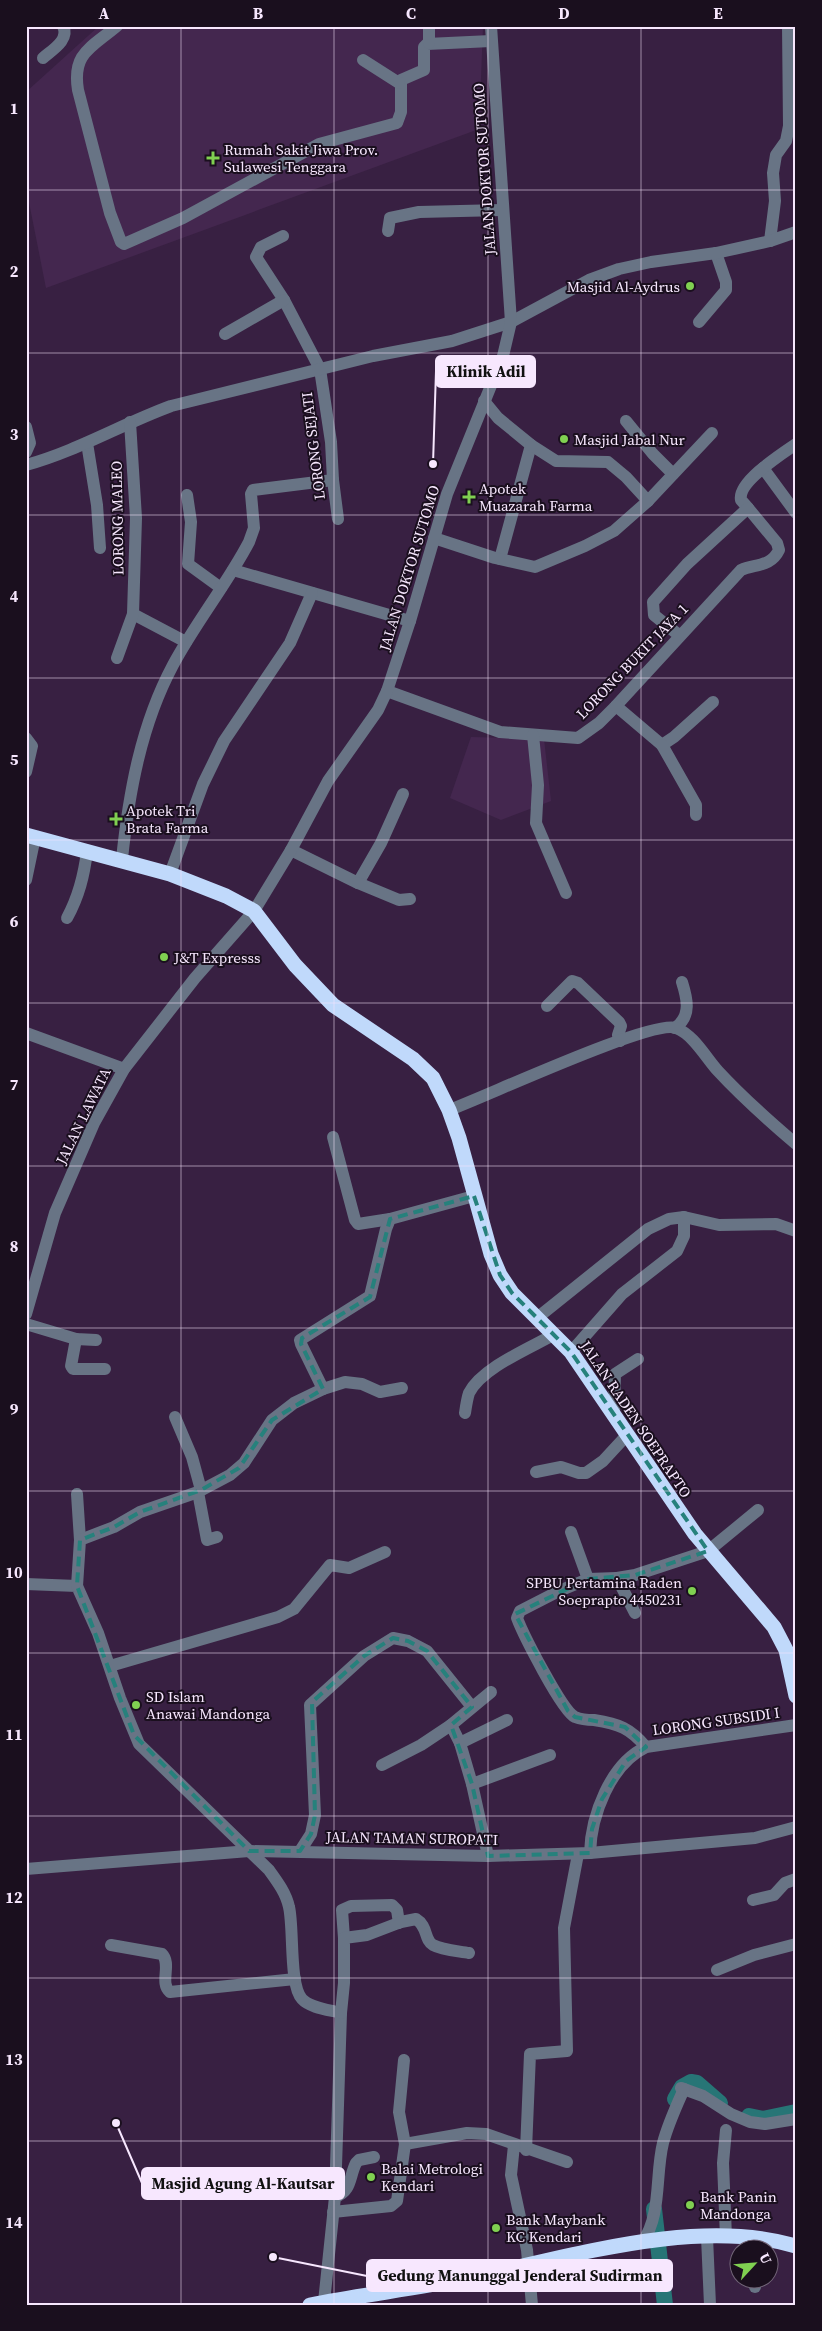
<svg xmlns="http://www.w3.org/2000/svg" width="822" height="2331" font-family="'Source Serif 4',serif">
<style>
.built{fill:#44274f}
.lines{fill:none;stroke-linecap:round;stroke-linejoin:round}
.river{stroke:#277576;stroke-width:16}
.minor{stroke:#687485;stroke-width:12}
.highway{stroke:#c0d9fb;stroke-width:15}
.marked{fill:none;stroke:#26817c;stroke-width:4;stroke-dasharray:10 6;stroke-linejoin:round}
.grid{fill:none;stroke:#f7e7fe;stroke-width:1;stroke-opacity:0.55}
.poi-dot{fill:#80d051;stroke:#1a0f1e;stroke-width:2}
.labels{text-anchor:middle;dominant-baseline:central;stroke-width:4;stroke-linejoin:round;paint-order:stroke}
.poi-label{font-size:15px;fill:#f7e7fe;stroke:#1a0f1e;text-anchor:start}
.street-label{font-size:15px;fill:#f7e7fe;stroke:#1a0f1e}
.leader{fill:none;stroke:#f7e7fe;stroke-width:2}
.callout-dot{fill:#f7e7fe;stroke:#1a0f1e;stroke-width:2}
.callout{fill:#f7e7fe;stroke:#f7e7fe;stroke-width:2}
.callout-label{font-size:16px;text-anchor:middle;font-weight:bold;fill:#111}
.neatline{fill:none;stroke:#f7e7fe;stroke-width:2}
.grid-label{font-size:16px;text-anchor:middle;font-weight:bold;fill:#f7e7fe}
</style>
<rect width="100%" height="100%" fill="#382042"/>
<g class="built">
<polygon points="99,26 483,26 479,129 46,288 26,187 26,92"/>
<polygon points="471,737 544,739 551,801 501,820 450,798"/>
</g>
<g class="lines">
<g class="river">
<polyline points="675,2099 682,2087 691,2082 697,2083 720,2103"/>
<polyline points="749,2116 763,2119 796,2112"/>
<polyline points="654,2209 665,2305"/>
</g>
<g class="minor">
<path d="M117,26C91,48 72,53 78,90L110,213L121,242L124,244L183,218L319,144L397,123L401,112V80L424,70V47L427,44L491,41"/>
<polyline points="429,26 429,43"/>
<path d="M43,58C52,50 70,40 63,26"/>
<polyline points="363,60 399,83"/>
<polyline points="388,231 390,218 419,212 502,210"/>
<polyline points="283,236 261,247 256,257 284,300 320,369 331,442 333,480 338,519"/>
<polyline points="770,241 775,201 773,173 776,155 786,141 789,126 788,26"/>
<polyline points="699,322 726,290 726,282 716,253"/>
<polyline points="225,334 284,300"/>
<polyline points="484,401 498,418 531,445 500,559"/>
<polyline points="626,421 653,454 673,474"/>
<polyline points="26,427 30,443 26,452"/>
<polyline points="87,443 97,505 100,548"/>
<polyline points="531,445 556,461 608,462 626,477 648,501"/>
<path d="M26,465C77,451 122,424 171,406L373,356L452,341L511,322L589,280L619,269L651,262L716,253L770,241L796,232"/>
<polyline points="763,468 796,513"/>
<polyline points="187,495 191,522 188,564 221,588"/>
<path d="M748,508L741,500C737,482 783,453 796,444"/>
<polyline points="434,538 495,558 535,567 585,546 614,531 648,501 712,433"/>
<polyline points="233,570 410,621"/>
<polyline points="133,614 186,642"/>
<polyline points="117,658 133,614 136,518 130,422"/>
<path d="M387,691L500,732L578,738L599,723L614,708L741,570C755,564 771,567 779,550L777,543L748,508L687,564L653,602L654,615L680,636"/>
<polyline points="616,706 662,745 674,737 713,702"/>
<polyline points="533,735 538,785 536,823 566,893"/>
<polyline points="662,745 696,805 696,815"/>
<polyline points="26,772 32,746 26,738"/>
<polyline points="291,850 358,883 381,843 403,794"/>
<path d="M122,859C129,792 141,725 173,665C196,622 227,584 249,542L254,528L251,494L253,490L333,480"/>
<polyline points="170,874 203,784 224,741 290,643 312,593"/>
<polyline points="26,880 35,837"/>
<polyline points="358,883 399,900 410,899"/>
<path d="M67,918C79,896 84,876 87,851"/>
<polyline points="547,1006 572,981 578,983 619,1022 621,1026 618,1035 620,1041"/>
<path d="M675,1028C692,1016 687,998 682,982"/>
<polyline points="26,1033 124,1069"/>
<path d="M449,1110C485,1097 652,1019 676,1028C694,1035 706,1058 718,1071C742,1097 769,1121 796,1144"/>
<polyline points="333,1137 355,1220 358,1224 390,1219"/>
<polyline points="26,1314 55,1213 94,1123 124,1069 195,978 254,911 291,850 328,781 378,710 387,691 410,621 447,494 503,356 511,322 491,26"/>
<polyline points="537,1318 648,1229 669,1219 684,1217 719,1225 776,1224 796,1231"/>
<polyline points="26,1324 76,1339 96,1340"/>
<polyline points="76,1339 71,1366 73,1369 105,1369"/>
<polyline points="571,1352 622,1294 677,1251 684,1236 684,1217"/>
<polyline points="323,1389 345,1382 362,1384 380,1392 402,1388"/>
<path d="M465,1413C466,1406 467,1399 469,1393C482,1368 528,1349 553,1335"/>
<polyline points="614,1414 615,1374 638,1359"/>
<polyline points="175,1417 192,1457 201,1490"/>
<polyline points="536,1472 561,1467 579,1473 586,1473 603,1461 627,1435"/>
<polyline points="198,1492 207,1540 217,1537"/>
<polyline points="77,1494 80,1540"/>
<polyline points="571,1532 588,1579"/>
<path d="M617,1578L588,1579L559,1591L520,1611L517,1618C523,1634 562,1711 575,1717C580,1719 588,1720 594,1720C619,1724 630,1728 646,1747"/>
<path d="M26,1584L77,1586L98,1633L120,1698L139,1744L269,1870C277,1881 286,1893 289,1907C294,1928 289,1985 302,1999C310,2008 330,2010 341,2013L335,2197L324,2302"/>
<polyline points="77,1586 80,1540 114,1527 140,1512 198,1492 230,1475 244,1463 272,1420 294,1403 323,1389 301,1344 300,1340 370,1296 386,1229 390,1219 474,1196"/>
<polyline points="635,1613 617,1578 635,1575 708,1551 758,1510"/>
<polyline points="110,1666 278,1617 294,1609 330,1565 349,1568 385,1552"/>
<polyline points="460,1743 451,1725 491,1692"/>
<polyline points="382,1765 421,1745 451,1725"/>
<polyline points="472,1784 550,1755"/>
<polyline points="300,1851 311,1834 315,1815 310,1705 364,1656 393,1638 408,1641 427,1651 472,1707"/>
<path d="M590,1853C591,1816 610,1764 646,1747L796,1725"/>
<polyline points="488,1856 472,1784 460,1743 507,1720"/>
<polyline points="26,1869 249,1851 488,1856 590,1853 755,1838 796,1827"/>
<polyline points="753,1900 774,1895 785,1883 796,1879"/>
<polyline points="344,1938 342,1910 351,1906 392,1905 397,1910 399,1923"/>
<path d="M111,1945L162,1954C172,1964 159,1983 170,1992L295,1979"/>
<polyline points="717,1970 754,1955 796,1944"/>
<path d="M341,2013L344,1983V1938L367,1935L401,1922L416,1919C428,1926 424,1940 433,1945C442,1950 458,1951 469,1953"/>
<polyline points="681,2088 703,2096 731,2114 750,2122 765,2124 796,2119"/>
<polyline points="405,2144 467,2133 486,2134 567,2162"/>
<polyline points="514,2145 511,2175 527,2250 532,2305"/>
<polyline points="526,2150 530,2054 567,2051 564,1928 578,1854"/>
<path d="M335,2197C352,2191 349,2177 356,2163L359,2160L374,2157"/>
<polyline points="333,2212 391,2206 397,2201 405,2144 399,2112 404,2060"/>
<polyline points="707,2237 710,2305"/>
<polyline points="726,2237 723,2163 726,2130"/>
<path d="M642,2243C662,2215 655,2175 663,2143C668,2124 676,2107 684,2089"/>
<polyline points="755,2278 755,2287"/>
</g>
<g class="highway">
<polyline points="26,835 170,874 226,896 254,911 295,965 333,1005 413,1059 433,1078 449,1110 459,1138 491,1254 500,1275 512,1293 571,1352 695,1534 774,1627 786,1650 796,1696"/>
<path d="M310,2305C361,2295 412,2289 463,2279C564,2259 694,2216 796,2246"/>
</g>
</g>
<path class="marked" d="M474,1196L500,1275L512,1293L571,1352L708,1551L635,1575L588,1579L515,1614L568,1711L575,1717L625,1727L646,1747L626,1761L602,1799L592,1829L590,1853L488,1856L472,1784L451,1725L472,1707L427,1651L408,1641L393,1638L364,1656L312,1702L315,1815L311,1834L300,1851H249L134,1735L77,1586L80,1540L114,1527L140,1512L201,1490L239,1468L272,1420L323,1389L301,1344L302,1338L370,1297L390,1219Z"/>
<path class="grid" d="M181,26V2305M334,26V2305M488,26V2305M641,26V2305M26,190H796M26,353H796M26,515H796M26,678H796M26,840H796M26,1003H796M26,1166H796M26,1328H796M26,1491H796M26,1653H796M26,1816H796M26,1978H796M26,2141H796"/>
<g class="poi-dot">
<path d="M210.5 150.5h5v5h5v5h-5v5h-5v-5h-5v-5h5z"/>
<circle cx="690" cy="286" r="5"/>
<circle cx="564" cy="439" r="5"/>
<path d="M466.5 489.5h5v5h5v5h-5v5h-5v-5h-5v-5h5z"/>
<path d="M113.5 811.5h5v5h5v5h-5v5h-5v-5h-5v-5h5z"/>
<circle cx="164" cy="957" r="5"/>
<circle cx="692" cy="1591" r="5"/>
<circle cx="136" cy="1705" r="5"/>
<circle cx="371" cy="2177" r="5"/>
<circle cx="690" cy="2205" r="5"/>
<circle cx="496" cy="2228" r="5"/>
</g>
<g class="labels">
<g class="poi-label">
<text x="224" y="149">Rumah Sakit Jiwa Prov.<tspan x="224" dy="17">Sulawesi Tenggara</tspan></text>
<text x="680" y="286" text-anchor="end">Masjid Al-Aydrus</text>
<text x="574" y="439">Masjid Jabal Nur</text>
<text x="479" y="488">Apotek<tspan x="479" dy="17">Muazarah Farma</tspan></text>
<text x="126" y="810">Apotek Tri<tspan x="126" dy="17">Brata Farma</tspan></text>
<text x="174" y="957">J&amp;T Expresss</text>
<text x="682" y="1582" text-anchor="end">SPBU Pertamina Raden<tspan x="682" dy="17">Soeprapto 4450231</tspan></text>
<text x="146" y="1696">SD Islam<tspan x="146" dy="17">Anawai Mandonga</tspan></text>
<text x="381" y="2168">Balai Metrologi<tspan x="381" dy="17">Kendari</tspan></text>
<text x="700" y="2196">Bank Panin<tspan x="700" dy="17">Mandonga</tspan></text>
<text x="506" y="2219">Bank Maybank<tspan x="506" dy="17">KC Kendari</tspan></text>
</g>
<g class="street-label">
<text transform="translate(484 169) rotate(-94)">JALAN DOKTOR SUTOMO</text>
<text transform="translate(313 446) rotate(-97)">LORONG SEJATI</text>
<text transform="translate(117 518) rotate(-91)">LORONG MALEO</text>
<text transform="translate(409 568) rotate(-73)">JALAN DOKTOR SUTOMO</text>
<text transform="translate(632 661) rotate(-46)">LORONG BUKIT JAYA 1</text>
<text transform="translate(83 1116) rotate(-64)">JALAN LAWATA</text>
<text transform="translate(636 1419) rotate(56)">JALAN RADEN SOEPRAPTO</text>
<text transform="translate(716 1721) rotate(-8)">LORONG SUBSIDI I</text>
<text transform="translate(412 1838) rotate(1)">JALAN TAMAN SUROPATI</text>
</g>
</g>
<path class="leader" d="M433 464L436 371M116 2123L142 2183M273 2257L367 2276"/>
<g class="callout-dot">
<circle cx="433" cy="464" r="5"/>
<circle cx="116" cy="2123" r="5"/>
<circle cx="273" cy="2257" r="5"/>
</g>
<g class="callout">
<rect x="436" y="356" width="99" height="31" rx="5"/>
<rect x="142" y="2168" width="202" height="31" rx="5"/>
<rect x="367" y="2260" width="305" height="31" rx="5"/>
</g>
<g class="callout-label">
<text x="486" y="377">Klinik Adil</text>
<text x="243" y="2189">Masjid Agung Al-Kautsar</text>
<text x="520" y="2281">Gedung Manunggal Jenderal Sudirman</text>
</g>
<rect width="822" height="2331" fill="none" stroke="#1a0f1e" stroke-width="55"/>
<g transform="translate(754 2264) rotate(64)"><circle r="24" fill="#1a0f1e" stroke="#726578"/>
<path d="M0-4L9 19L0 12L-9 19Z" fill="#80d051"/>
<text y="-8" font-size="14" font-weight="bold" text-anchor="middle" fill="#f7e7fe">U</text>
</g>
<rect x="28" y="28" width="766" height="2276" class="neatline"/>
<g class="grid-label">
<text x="104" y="19">A</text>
<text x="258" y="19">B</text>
<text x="411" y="19">C</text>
<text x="564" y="19">D</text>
<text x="718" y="19">E</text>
<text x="14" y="114">1</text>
<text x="14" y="277">2</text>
<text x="14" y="440">3</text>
<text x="14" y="602">4</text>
<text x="14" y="765">5</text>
<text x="14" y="927">6</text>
<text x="14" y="1090">7</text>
<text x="14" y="1252">8</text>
<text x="14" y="1415">9</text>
<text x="14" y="1578">10</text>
<text x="14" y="1740">11</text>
<text x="14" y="1903">12</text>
<text x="14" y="2065">13</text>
<text x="14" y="2228">14</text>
</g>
</svg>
